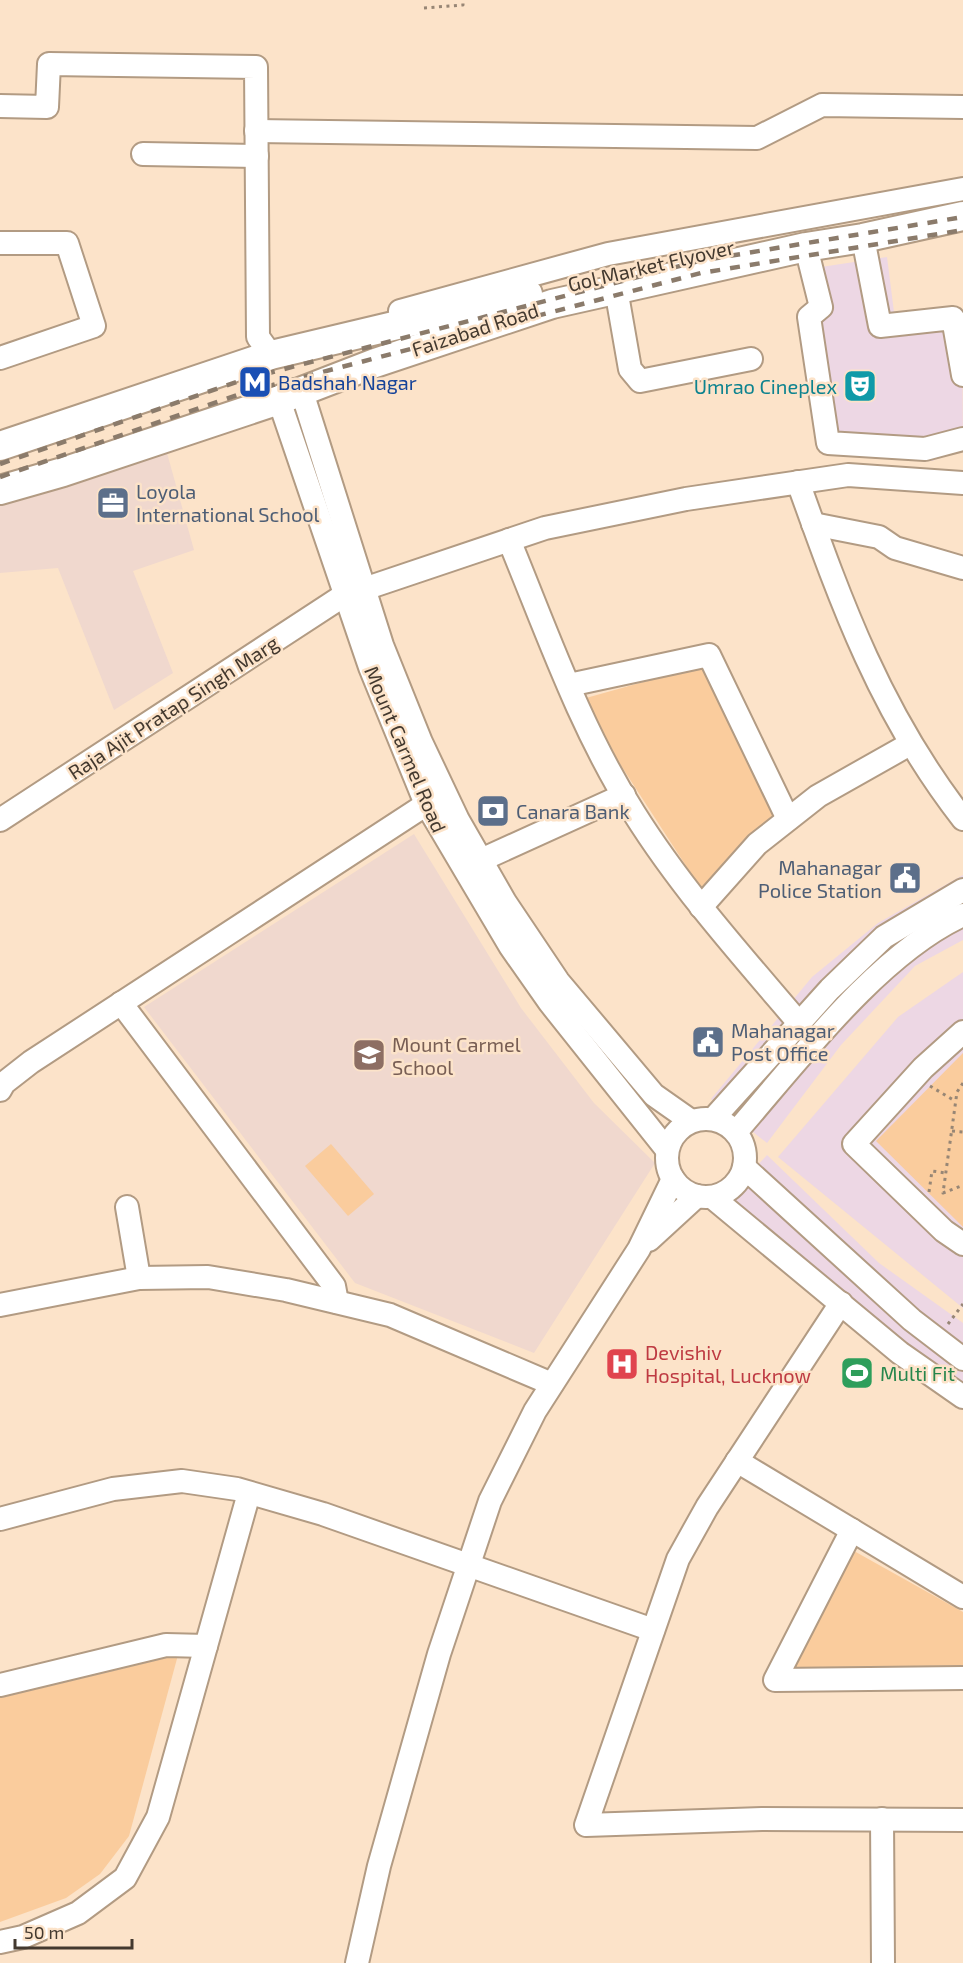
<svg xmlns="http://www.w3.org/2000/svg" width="963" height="1963" font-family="'Exo 2',sans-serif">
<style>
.commercial{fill:#edd7e4}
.education{fill:#f0d8ce}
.green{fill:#facc9d}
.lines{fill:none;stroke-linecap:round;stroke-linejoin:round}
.minor-casing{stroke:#b29b83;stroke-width:26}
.major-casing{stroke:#b29b83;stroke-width:32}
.path{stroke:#978675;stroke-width:3;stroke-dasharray:3 4.5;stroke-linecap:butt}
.minor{stroke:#fff;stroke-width:22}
.major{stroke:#fff;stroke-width:28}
.rail{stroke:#8b7b6b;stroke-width:4.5;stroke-dasharray:10 10;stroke-linecap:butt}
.labels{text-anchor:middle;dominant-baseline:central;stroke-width:5;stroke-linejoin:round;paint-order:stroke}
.street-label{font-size:20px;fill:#43392f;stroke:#fce3c9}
.transit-label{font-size:20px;fill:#164399;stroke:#fce3c9;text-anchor:start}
.culture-label{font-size:20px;fill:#0d838f;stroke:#fce3c9;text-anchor:end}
.service-label{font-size:20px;fill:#4e5e75;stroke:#fce3c9;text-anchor:start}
.education-label{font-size:20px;fill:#785e54;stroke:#fce3c9;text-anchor:start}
.health-label{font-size:20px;fill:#be3a42;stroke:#fce3c9;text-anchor:start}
.leisure-label{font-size:20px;fill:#27864d;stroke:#fce3c9;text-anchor:start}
</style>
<rect width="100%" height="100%" fill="#fce3c9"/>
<g class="commercial">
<polygon points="887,257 895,320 962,310 963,449 932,461 823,450 808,269"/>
<polygon points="963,875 963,940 915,966 841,1045 767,1143 711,1099 812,977 878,923"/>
<polygon points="963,972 963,1308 778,1157 898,1017"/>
<polygon points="767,1155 879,1263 963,1323 963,1401 717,1209"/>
</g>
<g class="education">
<polygon points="167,453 194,550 133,571 173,673 114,710 58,568 0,573 0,504"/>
<polygon points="414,834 521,1008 594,1103 655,1163 534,1353 355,1283 144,1007"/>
</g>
<g class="green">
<polygon points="704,665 774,817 701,889 618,761 586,698"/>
<polygon points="963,1053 963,1227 876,1141"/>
<polygon points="331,1144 374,1194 348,1216 305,1166"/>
<polygon points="854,1551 963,1612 963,1669 793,1670"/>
<polygon points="178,1655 129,1836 100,1874 66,1898 0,1922 0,1698"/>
</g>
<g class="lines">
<defs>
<g id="minor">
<polyline points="0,106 47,107 49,64 256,67 258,337 271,355"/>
<polyline points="256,131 757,138 822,105 963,107"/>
<polyline points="143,154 257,156"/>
<polyline points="863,238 880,326 953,318 963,375"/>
<polyline points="0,243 67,243 94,326 0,358"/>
<polyline points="806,247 821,307 809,317 828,443 925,449 963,439"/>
<polyline points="616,289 630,369 640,381 751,359"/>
<polyline points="400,311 608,254 963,189"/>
<polyline points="302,392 382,645 421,742 458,820 505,902 558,981 654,1095 691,1121"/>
<polyline points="279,400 370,667 426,804 510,946 550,1003 667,1150"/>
<path d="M798,482C842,605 881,714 963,819"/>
<polyline points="813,524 879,537 895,548 963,568"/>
<path d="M509,540C547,632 580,728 634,813C681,888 741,955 799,1023"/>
<polyline points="364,589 545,528 686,499 848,475 963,483"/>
<polyline points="569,685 709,655 788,819"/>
<polyline points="0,820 346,594"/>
<polyline points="481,860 624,795"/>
<polyline points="701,907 757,844 818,796 910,744"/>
<polyline points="121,1003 334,1286 337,1302"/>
<polyline points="963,1032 923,1068 854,1144 944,1231 963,1244"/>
<polyline points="0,1090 4,1083 31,1062 439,796"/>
<circle cx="706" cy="1158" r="39"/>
<polyline points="713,1119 830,989 884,937 963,890"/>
<path d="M736,1132C797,1062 879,953 963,915"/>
<polyline points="744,1167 912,1320 963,1359"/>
<polyline points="712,1197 900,1353 963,1397"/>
<polyline points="127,1207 139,1278"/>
<polyline points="649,1240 697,1196"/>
<polyline points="841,1303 707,1507 678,1559 586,1825 762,1819 963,1820"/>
<polyline points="0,1305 139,1278 208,1277 286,1290 390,1315 552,1384"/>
<polyline points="737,1461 963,1597"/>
<polyline points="0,1519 113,1489 182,1481 237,1489 323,1514 653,1630"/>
<polyline points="852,1530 775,1680 963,1678"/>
<polyline points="0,1685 166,1645 206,1646"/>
<polyline points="882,1819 883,1963"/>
<polyline points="0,1942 23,1937 78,1913 125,1878 158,1817 249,1493"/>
<polyline points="357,1963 379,1866 439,1654 490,1501 535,1411 639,1249 673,1179"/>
</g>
<g id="major">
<polyline points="0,446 271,355 528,294"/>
<polyline points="0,490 63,472 279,400 375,363 552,304 806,247 863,238 963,216"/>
</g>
</defs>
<use href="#minor" class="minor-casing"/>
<use href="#major" class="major-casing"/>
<g class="path">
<polyline points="424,8 463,5 463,0"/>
<polyline points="963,1083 957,1092 943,1193 961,1186 963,1188"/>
<polyline points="930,1086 955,1101"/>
<polyline points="952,1131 963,1132"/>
<polyline points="929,1192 932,1171 946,1173"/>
<polyline points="948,1324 963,1304"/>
</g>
<use href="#minor" class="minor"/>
<use href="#major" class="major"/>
<g class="rail">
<polyline points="0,464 242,380 699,261 963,217"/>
<polyline points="0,477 246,392 701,273 963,230"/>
</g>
</g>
<defs>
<symbol id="metro-square" viewBox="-11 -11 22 22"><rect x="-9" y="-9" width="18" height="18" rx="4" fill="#1a4fb4" stroke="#fce3c9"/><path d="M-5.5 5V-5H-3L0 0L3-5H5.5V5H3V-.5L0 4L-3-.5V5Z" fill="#fff"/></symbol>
<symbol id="theatre-square" viewBox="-11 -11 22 22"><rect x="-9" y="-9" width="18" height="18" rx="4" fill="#0f9aa8" stroke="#fce3c9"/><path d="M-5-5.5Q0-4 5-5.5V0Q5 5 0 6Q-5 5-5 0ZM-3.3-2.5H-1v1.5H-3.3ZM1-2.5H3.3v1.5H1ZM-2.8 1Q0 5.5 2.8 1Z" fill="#fff"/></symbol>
<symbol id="office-square" viewBox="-11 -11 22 22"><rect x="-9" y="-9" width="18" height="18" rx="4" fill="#5c6f8a" stroke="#fce3c9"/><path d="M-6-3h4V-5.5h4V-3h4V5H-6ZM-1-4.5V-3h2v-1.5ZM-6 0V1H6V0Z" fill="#fff"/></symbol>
<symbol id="bank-square" viewBox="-11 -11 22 22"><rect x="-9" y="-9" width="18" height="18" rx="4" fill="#5c6f8a" stroke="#fce3c9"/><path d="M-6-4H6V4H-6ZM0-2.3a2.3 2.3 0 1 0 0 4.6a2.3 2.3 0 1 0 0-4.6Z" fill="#fff"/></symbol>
<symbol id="civic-square" viewBox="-11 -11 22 22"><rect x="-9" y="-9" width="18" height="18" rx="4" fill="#5c6f8a" stroke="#fce3c9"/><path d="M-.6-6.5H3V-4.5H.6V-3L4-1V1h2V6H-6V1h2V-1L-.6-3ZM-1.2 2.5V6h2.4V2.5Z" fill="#fff"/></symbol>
<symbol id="school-square" viewBox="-11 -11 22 22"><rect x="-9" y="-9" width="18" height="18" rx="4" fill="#8d6e63" stroke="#fce3c9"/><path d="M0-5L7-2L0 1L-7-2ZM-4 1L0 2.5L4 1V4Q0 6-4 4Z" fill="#fff"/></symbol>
<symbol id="hospital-square" viewBox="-11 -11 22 22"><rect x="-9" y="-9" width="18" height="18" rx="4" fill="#e0444e" stroke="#fce3c9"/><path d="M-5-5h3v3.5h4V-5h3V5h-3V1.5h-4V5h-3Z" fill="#fff"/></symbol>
<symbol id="stadium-square" viewBox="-11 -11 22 22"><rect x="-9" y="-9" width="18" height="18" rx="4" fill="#2e9e5b" stroke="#fce3c9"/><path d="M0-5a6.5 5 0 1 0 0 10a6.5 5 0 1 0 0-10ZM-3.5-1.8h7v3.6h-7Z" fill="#fff"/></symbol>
</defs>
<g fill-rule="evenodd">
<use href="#metro-square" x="236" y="363" width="38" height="38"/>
<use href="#theatre-square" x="841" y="367" width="38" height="38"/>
<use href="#office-square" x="94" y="484" width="38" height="38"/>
<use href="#bank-square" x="474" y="792" width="38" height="38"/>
<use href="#civic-square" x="886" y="859" width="38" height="38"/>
<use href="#civic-square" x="689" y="1023" width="38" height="38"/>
<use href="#school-square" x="350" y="1036" width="38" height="38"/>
<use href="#hospital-square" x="603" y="1345" width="38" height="38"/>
<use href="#stadium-square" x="838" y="1354" width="38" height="38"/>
</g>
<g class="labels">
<g class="street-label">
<text transform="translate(651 265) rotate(-13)">Gol Market Flyover</text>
<text transform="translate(475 329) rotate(-18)">Faizabad Road</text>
<text transform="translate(173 707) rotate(-33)">Raja Ajit Pratap Singh Marg</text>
<text transform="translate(406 749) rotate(67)">Mount Carmel Road</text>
</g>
<g class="transit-label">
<text x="278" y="382">Badshah Nagar</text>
</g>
<g class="culture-label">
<text x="837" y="386">Umrao Cineplex</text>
</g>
<g class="service-label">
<text x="136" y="491">Loyola<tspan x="136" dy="23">International School</tspan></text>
<text x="516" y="811">Canara Bank</text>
<text x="882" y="867" text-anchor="end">Mahanagar<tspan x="882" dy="23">Police Station</tspan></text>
<text x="731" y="1030">Mahanagar<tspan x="731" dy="23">Post Office</tspan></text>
</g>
<g class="education-label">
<text x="392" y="1044">Mount Carmel<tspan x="392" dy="23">School</tspan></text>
</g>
<g class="health-label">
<text x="645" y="1352">Devishiv<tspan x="645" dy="23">Hospital, Lucknow</tspan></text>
</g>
<g class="leisure-label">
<text x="880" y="1373">Multi Fit</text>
</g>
</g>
<path d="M15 1939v9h117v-9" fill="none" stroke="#43392f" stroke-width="3"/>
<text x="24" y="1939" font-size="18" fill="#43392f" stroke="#fce3c9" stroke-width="4.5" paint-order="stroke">50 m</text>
</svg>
